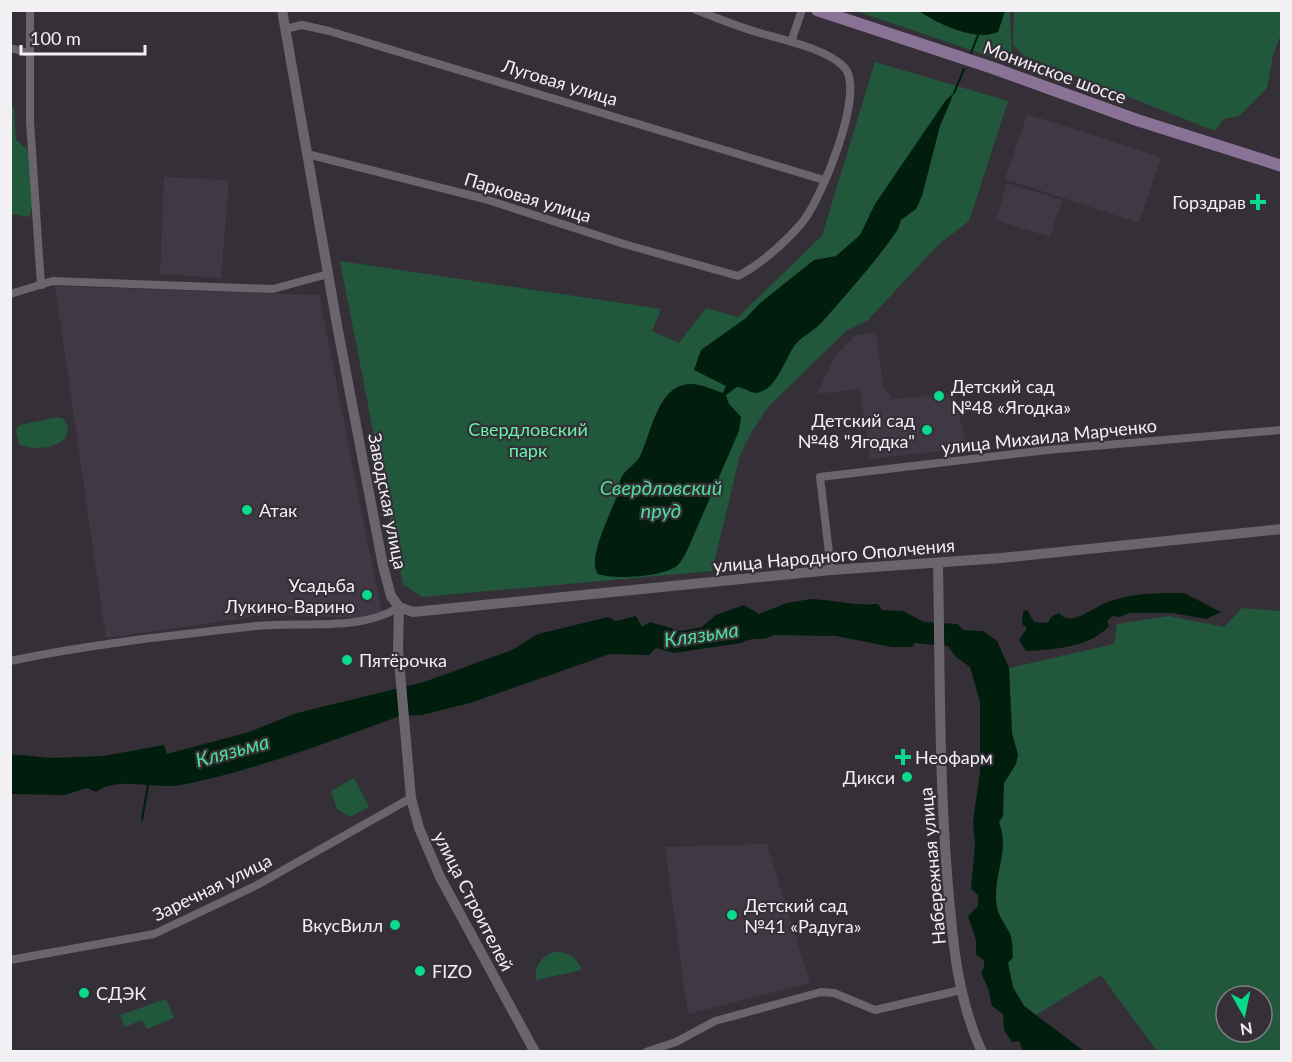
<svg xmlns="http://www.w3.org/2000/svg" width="1292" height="1062" font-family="Lato,sans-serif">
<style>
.built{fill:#403844}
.green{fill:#21583c;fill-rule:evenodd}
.water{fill:#001d0d}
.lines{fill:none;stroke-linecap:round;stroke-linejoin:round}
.stream{stroke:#001d0d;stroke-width:2}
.minor{stroke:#6a656d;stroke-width:8}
.tertiary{stroke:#6a656d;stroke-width:10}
.secondary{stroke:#8a7196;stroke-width:12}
.poi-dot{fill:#08d98b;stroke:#353037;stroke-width:2}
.labels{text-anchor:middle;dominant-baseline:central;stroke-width:4.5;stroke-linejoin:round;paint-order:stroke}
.street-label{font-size:18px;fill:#f3f0f4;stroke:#353037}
.poi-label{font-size:18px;fill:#f3f0f4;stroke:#353037;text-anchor:start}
.park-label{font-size:18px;fill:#65f3ac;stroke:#353037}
.water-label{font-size:20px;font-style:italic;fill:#4edf9a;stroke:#353037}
</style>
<rect width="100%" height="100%" fill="#353037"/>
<g class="built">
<polygon points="1027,114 1161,157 1139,223 1005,179"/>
<polygon points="164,177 229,180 221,278 160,274"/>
<polygon points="1007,183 1062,200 1050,237 996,220"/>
<polygon points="55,286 319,295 382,614 358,618 264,615 106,638"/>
<polygon points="876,333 884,388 892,399 955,394 966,448 870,459 860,389 817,394 835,356 856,335"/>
<polygon points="767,844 810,983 688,1014 665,847"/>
</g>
<g class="green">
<polygon points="856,11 1010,11 1012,64"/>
<polygon points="1014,11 1281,11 1281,34 1273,55 1267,88 1239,116 1223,119 1215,131 1023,55 1013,45"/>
<polygon points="875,62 1008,101 969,221 939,244 868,320 846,331 768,407 752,431 740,455 712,571 422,597 403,584 340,261 661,309 652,331 679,343 706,308 738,317 822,236"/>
<polygon points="10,104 14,107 16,140 28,150 33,204 29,217 11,214"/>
<path d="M59,417L64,419C81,447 33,453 19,444L16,430L19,425Z"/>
<path d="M1242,608L1281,611V1051H1157L1101,975L1036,1015L1024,1006L1013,987L1007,963L1011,936L999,915L996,900L999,822L1004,783L1018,755L1012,733L1009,668L1114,644L1117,624L1169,616L1224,627ZM1226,996H1262V1032H1226Z"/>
<polygon points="354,778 369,807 350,817 337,809 331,791"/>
<path d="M554,952C567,951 577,957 582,970L536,980C534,966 541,957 554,952Z"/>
<polygon points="166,999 174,1018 147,1029 142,1020 125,1027 120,1015"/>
</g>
<g class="water">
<path d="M919,11H1005L998,32C975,42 938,24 919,11Z"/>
<path d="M954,93L940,126L922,196L916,209L901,220L898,229C876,262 849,291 823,321C815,331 799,337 793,348C786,359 777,383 766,389C751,398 749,388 737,387L726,395L729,404L741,417L739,431L686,553C684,556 681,562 678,565C666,577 613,580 598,574C587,560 609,517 615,501C618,494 618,485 621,478C625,469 637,464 641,454C651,433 657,392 683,385C696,381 711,389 723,393L726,386L694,370L701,350L746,318L759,304L814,260L836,256L860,235L875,204L946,100Z"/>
<path d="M1184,593L1221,612L1206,619L1172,613H1130L1119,617L1113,616L1107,621L1109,626C1091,647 1052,650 1026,651L1019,640L1027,628L1022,624L1023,611L1027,610L1034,622L1048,623L1051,617L1059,613C1070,628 1093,608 1105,603C1130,593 1156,593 1184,593Z"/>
<path d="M811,599C834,600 855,606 878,604L882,610L903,611L924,622L958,624L963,630L983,631L997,641L1009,668L1012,733L1018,755L1016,764L1004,783L1003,816L999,822C1010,849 994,874 996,900C996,914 1005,923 1010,934C1013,941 1012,950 1013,957L1008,963L1013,987L1024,1006L1084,1051H1023L1019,1041L1012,1042L1004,1030L1003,1014L992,1006L988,988L981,973L984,967V961L976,954V940L968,916L978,906V895L971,889L975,844L973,822L980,772V702L970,667L956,657L948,646L915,643L912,647H892L836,636L773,635C765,642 751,636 741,643L674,653L656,648L649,655L610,654L470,703L422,715L400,716C328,742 256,770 181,785C155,790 119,775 96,792L87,788L64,795L11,794V754L51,758L103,756L164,745L167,754L249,732L297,713L424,682L512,650L538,634L608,617L616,621L636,616L642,627L650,622L681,631L702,627L716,615L744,605L759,614L787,603Z"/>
</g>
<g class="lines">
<g class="stream">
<polyline points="971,53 978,35"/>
<polyline points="954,93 964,69"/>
<polyline points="142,820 148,785"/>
</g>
<g class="minor">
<polyline points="30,10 30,121 41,285"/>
<polyline points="285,29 302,25 329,31 824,180"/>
<polyline points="791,42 802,10"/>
<polyline points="10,48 29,53"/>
<path d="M307,154L485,199L624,244L738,276C761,264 784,243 801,224C820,203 867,90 844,67C827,49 784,40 760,33C738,27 717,18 696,10"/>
<polyline points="10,294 53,281 273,289 328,274"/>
<polyline points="831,570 820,477 1047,450 1282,430"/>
<path d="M10,661C90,644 174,635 256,626C301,621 361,632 399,607"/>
<polyline points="10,960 154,934 257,885 411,798"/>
<polyline points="646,1052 676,1042 715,1021 821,992 834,993 875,1010 961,990"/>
</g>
<g class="tertiary">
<polyline points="282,10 337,325 383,566 391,596 399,607"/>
<path d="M938,563C940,667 939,770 947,874C952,934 956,996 982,1052"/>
<polyline points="399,607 413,612 831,570 1001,558 1282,529"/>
<polyline points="399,607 398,650 411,798 419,828 440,877 535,1052"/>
</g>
<polyline class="secondary" points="817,10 993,68 1137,120 1282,166"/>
</g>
<g class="poi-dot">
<path d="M1255 193h6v6h6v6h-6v6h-6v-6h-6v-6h6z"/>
<circle cx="939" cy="396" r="6"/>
<circle cx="927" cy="430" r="6"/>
<circle cx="247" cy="510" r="6"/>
<circle cx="367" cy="595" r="6"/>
<circle cx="347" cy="660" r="6"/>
<path d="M900 748h6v6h6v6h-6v6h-6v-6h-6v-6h6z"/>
<circle cx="907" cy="777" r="6"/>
<circle cx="732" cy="915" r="6"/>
<circle cx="395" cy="925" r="6"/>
<circle cx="420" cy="971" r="6"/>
<circle cx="84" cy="993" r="6"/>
</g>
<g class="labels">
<g class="street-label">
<text transform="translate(1055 72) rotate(20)">Монинское шоссе</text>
<text transform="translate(560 82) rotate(17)">Луговая улица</text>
<text transform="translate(528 197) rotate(17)">Парковая улица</text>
<text transform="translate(1049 436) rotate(-6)">улица Михаила Марченко</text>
<text transform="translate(388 501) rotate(79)">Заводская улица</text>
<text transform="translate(834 555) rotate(-5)">улица Народного Ополчения</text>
<text transform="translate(932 866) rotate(-95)">Набережная улица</text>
<text transform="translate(212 887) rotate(-26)">Заречная улица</text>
<text transform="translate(474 901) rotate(63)">улица Строителей</text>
</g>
<g class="poi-label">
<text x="1246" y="202" text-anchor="end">Горздрав</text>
<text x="951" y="386">Детский сад<tspan x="951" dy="21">№48 «Ягодка»</tspan></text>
<text x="915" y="420" text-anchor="end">Детский сад<tspan x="915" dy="21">№48 "Ягодка"</tspan></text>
<text x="259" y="510">Атак</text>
<text x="355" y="585" text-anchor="end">Усадьба<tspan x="355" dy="21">Лукино-Варино</tspan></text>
<text x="359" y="660">Пятёрочка</text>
<text x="915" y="757">Неофарм</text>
<text x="895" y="777" text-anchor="end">Дикси</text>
<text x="744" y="905">Детский сад<tspan x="744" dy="21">№41 «Радуга»</tspan></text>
<text x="383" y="925" text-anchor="end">ВкусВилл</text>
<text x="432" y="971">FIZO</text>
<text x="96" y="993">СДЭК</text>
</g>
<g class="park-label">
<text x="528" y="429">Свердловский<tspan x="528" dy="21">парк</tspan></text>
</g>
<g class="water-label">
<text x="661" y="487">Свердловский<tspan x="661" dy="23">пруд</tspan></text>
<text transform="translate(701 634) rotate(-8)">Клязьма</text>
<text transform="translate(232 750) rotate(-15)">Клязьма</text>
</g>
</g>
<rect width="1292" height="1062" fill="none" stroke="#f3f0f4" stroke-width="24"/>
<g transform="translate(1244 1014) rotate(171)"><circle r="28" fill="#353037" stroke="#817d83" stroke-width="1.5"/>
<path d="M0-4.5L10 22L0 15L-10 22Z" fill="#08d98b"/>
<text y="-9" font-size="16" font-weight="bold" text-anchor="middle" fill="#f3f0f4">N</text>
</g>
<path d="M21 45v9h124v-9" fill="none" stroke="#f3f0f4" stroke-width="3"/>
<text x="30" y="45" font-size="18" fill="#f3f0f4" stroke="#353037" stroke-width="4.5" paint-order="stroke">100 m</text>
</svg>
